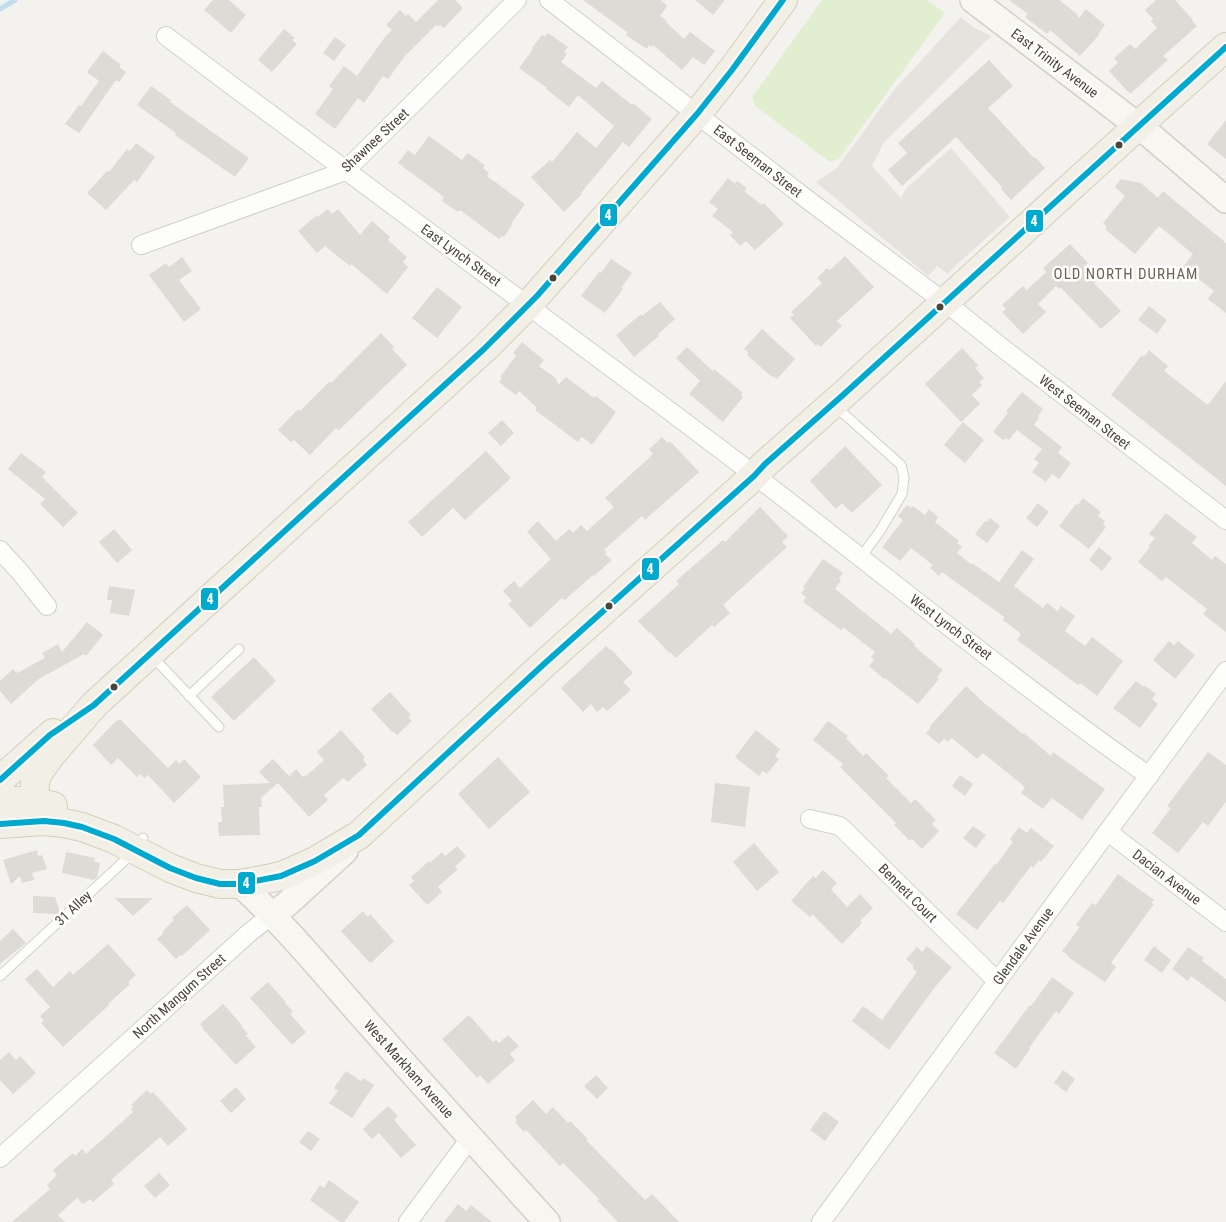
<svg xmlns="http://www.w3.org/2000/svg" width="1226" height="1222" font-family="'Roboto Condensed',sans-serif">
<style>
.green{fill:#e1eecf}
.parking{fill:#e6e3df}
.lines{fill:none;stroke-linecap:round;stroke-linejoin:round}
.stream{stroke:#c0ddf1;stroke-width:5}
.building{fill:#dedbd6}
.lane-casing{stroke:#d2d0cb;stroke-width:11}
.street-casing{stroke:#d2d0cb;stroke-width:20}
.secondary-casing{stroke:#d3cfc5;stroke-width:28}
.primary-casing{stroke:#d6cebb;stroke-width:30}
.lane{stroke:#fdfdfc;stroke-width:9}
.street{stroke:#fdfdfc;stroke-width:18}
.secondary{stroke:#f7f6f1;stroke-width:25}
.primary{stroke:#f2efe6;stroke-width:28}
.bus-1-casing{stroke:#fff;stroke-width:10}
.bus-1{stroke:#00a9ce;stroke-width:6}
.bus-dot{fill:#4b4439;stroke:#fff;stroke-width:2}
.labels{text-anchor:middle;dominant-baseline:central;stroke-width:5;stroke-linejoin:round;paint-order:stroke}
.street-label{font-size:14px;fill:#4b4439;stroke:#fff}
.neighbourhood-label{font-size:15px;letter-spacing:1px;fill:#6e6250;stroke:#fff}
.line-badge{stroke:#fff;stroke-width:2}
.badge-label{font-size:14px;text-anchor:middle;font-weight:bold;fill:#fff}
</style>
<rect width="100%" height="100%" fill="#f4f2ee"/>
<polygon class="green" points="822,0 927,0 945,13 839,159 830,162 755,106 752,97"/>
<polygon class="parking" points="961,17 973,27 991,36 884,142 872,166 901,198 906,189 951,148 1010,217 956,265 948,274 937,266 928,276 816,182 837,168 894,90"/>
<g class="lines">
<polyline class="stream" points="0,9 15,0"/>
</g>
<g class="building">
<polygon points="213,0 229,0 246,15 231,33 204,10"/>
<polygon points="438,0 455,0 463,8 444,28 440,25 438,27 436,25 405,56 388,79 383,76 364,103 358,98 335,129 315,114 333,89 329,86 344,66 357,76 385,37 392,30 386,25 400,10 406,16 408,14 416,22"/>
<polygon points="583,0 661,0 667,6 660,16 667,21 666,22 684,39 690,32 715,51 704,65 693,57 682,70 653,45 652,47 649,45 647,49 626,35 628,33"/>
<polygon points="695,0 725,0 713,15"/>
<polygon points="1009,0 1059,0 1076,13 1079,18 1086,9 1105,25 1098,34 1099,35 1080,56 1050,30 1047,34 1025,17 1028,14 1027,13"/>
<polygon points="1156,0 1175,0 1193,20 1192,21 1197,26 1163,56 1168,60 1130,94 1109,71 1118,63 1114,58 1130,44 1135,49 1157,28 1151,21 1153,19 1145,10"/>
<polygon points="284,29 295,38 292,40 297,44 272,72 258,60"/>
<polygon points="548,33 568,47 564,52 567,54 561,62 596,88 602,81 632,105 633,103 652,119 629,147 623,142 581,193 582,194 564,212 531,177 550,160 552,162 577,132 596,148 614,126 578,95 569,107 546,89 547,88 519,68 533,49 532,48 542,35 545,37"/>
<polygon points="335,37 346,45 334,61 323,53"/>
<polygon points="103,51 121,65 119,67 126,72 119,82 116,80 79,133 65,124 79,105 81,106 99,81 87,72"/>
<polygon points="989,60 1013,86 988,108 1034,158 1035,157 1045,168 1011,200 1001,189 1002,187 956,137 902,186 888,170 907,153 898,143"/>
<polygon points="151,86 171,100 170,102 249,158 235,177 175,135 176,133 137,105"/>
<polygon points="1226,120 1226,159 1207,144"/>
<polygon points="429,136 462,160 468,153 485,165 483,168 489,173 487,176 525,204 511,224 512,225 504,237 502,236 499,239 460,210 458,212 442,201 444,197 398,163 408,150 415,155"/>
<polygon points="136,143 155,157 137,182 134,180 106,210 87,193 107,171 109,172 127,149 130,151"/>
<polygon points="728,178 735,184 737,181 747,188 744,191 762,205 764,203 784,224 755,250 746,241 740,246 730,235 733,232 712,216 718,209 709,202"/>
<polygon points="1121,179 1141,183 1158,198 1163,191 1226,243 1226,313 1208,299 1214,291 1183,267 1193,254 1159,226 1135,254 1105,229 1107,227 1103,223 1125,196 1115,187"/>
<polygon points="328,209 332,214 338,209 360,235 372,221 390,237 388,240 407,257 403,262 408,267 387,294 351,264 350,266 325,246 317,253 298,231 317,215 318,217"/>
<polygon points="1070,244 1088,263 1083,267 1096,282 1094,283 1121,311 1101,329 1061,288 1059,289 1056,286 1038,304 1046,312 1023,334 1002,312 1006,309 1002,305 1023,286 1027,290 1046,272 1043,268"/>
<polygon points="845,256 874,287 837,321 842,326 820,347 818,344 816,346 790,318 794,315 791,312 822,283 817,278 827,268 830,270"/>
<polygon points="182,257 192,271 179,280 201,309 184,322 149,275 166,263 169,267"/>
<polygon points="611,259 632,273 621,288 623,289 605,313 581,296 599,272 601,273"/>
<polygon points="437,287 462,307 437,338 412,318"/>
<polygon points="660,302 675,319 658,334 659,336 634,357 616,335 641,314 642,316"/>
<polygon points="1149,306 1167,320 1157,334 1138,320"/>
<polygon points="762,329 795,359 777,379 773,376 772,377 747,355 749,353 744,349"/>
<polygon points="381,333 394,347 392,349 407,365 339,430 336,428 310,455 294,440 291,442 278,430 298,409 300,411 329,382 331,383"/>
<polygon points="522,342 544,360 539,366 557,379 556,381 559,384 566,377 594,398 596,396 616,412 592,445 582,437 578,442 535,410 537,408 519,391 516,395 499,382 502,378 500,377 516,356 513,353"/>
<polygon points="687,347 713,371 714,369 743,393 741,395 743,397 723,422 689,394 700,381 676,358"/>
<polygon points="962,348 978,365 975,368 984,378 979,382 982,385 972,395 980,404 961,422 925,384"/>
<polygon points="1149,350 1168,366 1164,371 1208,405 1226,381 1226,486 1111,395 1142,355 1144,357"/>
<polygon points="1022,392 1043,409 1038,416 1039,418 1034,425 1062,447 1058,453 1071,463 1059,479 1052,474 1046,482 1032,472 1039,463 1034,459 1042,449 1017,430 1009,440 1006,438 1004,441 993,432 1008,413 1006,411"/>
<polygon points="502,420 514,433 501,446 488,433"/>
<polygon points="963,422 984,440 965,463 944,445"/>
<polygon points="662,437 668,443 670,441 699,472 645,520 642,516 604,550 607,552 605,554 612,560 594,576 593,575 564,601 562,598 530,628 508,604 512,601 503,591 514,581 520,588 551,559 527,532 538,521 556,541 569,529 573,533 581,525 587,531 614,507 605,498 653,454 649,449"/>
<polygon points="845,446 882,485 852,513 842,503 836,509 810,481"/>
<polygon points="486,451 511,478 465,520 453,508 422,537 408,522"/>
<polygon points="21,453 46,472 42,477 78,513 63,527 40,504 45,499 8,469"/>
<polygon points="1083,498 1101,512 1098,516 1105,521 1103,525 1106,527 1089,549 1059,526 1076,504 1078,505"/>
<polygon points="1038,503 1049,512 1037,527 1026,518"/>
<polygon points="907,505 911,508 913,506 925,515 929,509 938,517 935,522 959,541 957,543 962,547 957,553 971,564 972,563 999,582 1022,550 1034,559 1014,586 1043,608 1047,603 1058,611 1061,606 1075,616 1065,631 1085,646 1092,637 1123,661 1097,696 1080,683 1078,685 1017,640 1021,634 1003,620 1004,617 942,572 939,576 930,568 933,565 911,548 900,561 882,547 903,520 898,516"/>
<polygon points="760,507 788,536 782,542 787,547 723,605 730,613 714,627 712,625 676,658 670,652 669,653 650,632 649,633 638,621 679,584 676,581 723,540 725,542"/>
<polygon points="1166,513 1197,537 1192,543 1212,560 1215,556 1226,564 1226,632 1203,614 1207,609 1166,577 1162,581 1138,562 1150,547 1148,546 1155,538 1149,534"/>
<polygon points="990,518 1000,526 987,543 975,534 985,521 987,522"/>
<polygon points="114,529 132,550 117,563 99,542"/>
<polygon points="1099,547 1112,558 1102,571 1089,560"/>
<polygon points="823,559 843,573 839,578 841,580 835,589 891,634 897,628 915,644 914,646 943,670 937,677 939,679 918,704 885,678 884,679 869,666 874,660 871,657 875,652 843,627 841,630 803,602 806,597 801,593 805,588 803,587"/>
<polygon points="109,586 135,590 129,616 110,613 112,600 107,600"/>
<polygon points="87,622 103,635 86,656 84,654 39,679 11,704 0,691 0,681 13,669 17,673 45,658 42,653 58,644 62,652"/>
<polygon points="1169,641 1174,645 1178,641 1195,655 1175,679 1153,660"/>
<polygon points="606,646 610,650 611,649 633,673 623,682 631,690 607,711 603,707 597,712 591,704 583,712 561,688"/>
<polygon points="254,657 276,681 234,721 211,697"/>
<polygon points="1136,681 1144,687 1145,686 1156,694 1152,699 1158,704 1140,728 1113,708"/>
<polygon points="966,686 983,702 1023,734 1024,733 1051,756 1053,752 1105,789 1082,820 1052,798 1043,809 1021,793 1025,787 983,753 977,759 952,738 948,742 944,739 939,744 926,733 931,727 930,726"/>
<polygon points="390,692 411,715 408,717 412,721 397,735 393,731 392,732 371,709"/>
<polygon points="120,719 168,768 176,760 179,764 184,759 201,777 174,803 148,775 144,778 140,774 137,777 118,758 111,765 93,745 117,720 118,721"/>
<polygon points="828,721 848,736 846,738 863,756 866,753 889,776 886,778 911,803 915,799 936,820 932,824 939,831 922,849 912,839 910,841 894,825 896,823 840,767 843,764 813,740"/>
<polygon points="341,730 365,757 363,760 367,765 348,782 343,778 324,795 328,800 309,817 278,783 261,798 262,807 259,807 260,835 219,836 218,822 222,822 221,807 224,807 223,785 270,783 259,772 273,759 289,776 296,769 303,777 305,775 306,776 324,760 317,752"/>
<polygon points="756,730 780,749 775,756 779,759 767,774 763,771 759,776 735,757"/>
<polygon points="1208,752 1226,765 1226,802 1208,826 1203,822 1178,853 1152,833 1171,808 1167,806"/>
<polygon points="498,757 530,792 489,829 458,794"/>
<polygon points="960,775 973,784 965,796 952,786"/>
<polygon points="715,783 750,787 745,827 711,822"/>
<polygon points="973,826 986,835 976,848 963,838"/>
<polygon points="1019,827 1027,833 1031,828 1054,846 1041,862 1039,860 1033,868 1031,866 1003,903 1000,901 977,930 956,914 995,864 996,865 1013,842 1010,839"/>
<polygon points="754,843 779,872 757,891 733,862"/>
<polygon points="457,846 466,856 455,867 458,869 438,887 442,892 427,905 409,885 414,881 411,877 429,861 430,863 442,852 445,856"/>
<polygon points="37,850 38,856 42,855 47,869 32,873 34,880 22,883 20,876 11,884 3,860"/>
<polygon points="66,852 95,858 94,861 100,863 97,877 94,880 62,873"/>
<polygon points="823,870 837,883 831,889 847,907 860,894 873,908 860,921 862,923 842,944 812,914 810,917 791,901 813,876 816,878"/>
<polygon points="1118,874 1154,900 1151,903 1154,904 1111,963 1116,967 1105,982 1068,957 1069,956 1062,951 1080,927 1076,925 1092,903 1096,905"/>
<polygon points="33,896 55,897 60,912 58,914 33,913"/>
<polygon points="115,898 153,898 133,916"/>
<polygon points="187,905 210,930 182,956 180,955 176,959 157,939 164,933 162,932 174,920 172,918"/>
<polygon points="363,911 368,917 370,914 394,941 371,963 370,961 369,962 341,931"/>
<polygon points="13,929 26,943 0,964 0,941"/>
<polygon points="108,944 136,975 128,982 130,984 108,1004 109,1005 63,1047 41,1023 44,1021 40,1016 50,1007 25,979 37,969 53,987 70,971 73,975"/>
<polygon points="927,946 952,967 935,987 889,1050 852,1021 863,1006 882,1020 917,972 912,968 914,966 906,959 917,947 922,952"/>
<polygon points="1154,946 1171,960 1162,973 1144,960"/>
<polygon points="1188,947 1204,958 1202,961 1226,979 1226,1002 1191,976 1188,981 1172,969"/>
<polygon points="1052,977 1074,993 1059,1014 1056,1011 1029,1048 1030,1049 1016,1069 994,1053 1029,1006 1031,1006"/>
<polygon points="268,982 286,1002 285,1003 293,1012 290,1014 306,1032 292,1045 250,998"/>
<polygon points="223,1004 242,1025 241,1026 248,1034 246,1036 256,1047 236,1065 203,1029 204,1028 200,1024"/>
<polygon points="469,1015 493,1042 496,1040 499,1043 508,1035 519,1046 510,1054 515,1060 488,1084 480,1075 477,1078 442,1039"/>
<polygon points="9,1052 16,1060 20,1056 36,1073 13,1094 0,1080 0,1060"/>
<polygon points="1063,1070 1075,1079 1066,1092 1054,1083"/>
<polygon points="346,1071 361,1081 363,1078 374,1085 352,1118 329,1103 338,1091 334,1088"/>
<polygon points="596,1075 608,1088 597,1099 584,1086"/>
<polygon points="236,1087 246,1099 231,1113 220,1101"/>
<polygon points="147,1090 151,1094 153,1092 187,1129 168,1146 160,1137 111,1180 114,1184 93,1202 90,1199 83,1204 77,1198 58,1215 65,1222 12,1222 50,1189 47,1185 57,1175 53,1170 73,1153 75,1156 82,1149 86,1154 133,1112 131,1109 133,1107 131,1105"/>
<polygon points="533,1100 546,1114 553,1107 568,1123 570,1121 588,1139 586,1140 645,1200 652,1194 679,1222 618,1222 597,1200 599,1199 563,1163 560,1166 526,1130 524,1132 515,1122 517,1120 515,1117"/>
<polygon points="388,1106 398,1116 394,1120 416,1145 401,1158 379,1133 372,1139 363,1129"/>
<polygon points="824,1111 839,1122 825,1141 810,1130"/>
<polygon points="308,1131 320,1139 311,1151 299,1142"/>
<polygon points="159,1173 170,1185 155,1198 144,1186"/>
<polygon points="329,1180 359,1202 344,1222 340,1222 310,1200 320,1185 324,1188"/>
<polygon points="458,1204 466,1211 471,1205 492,1222 444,1222"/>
</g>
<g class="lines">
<defs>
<g id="lane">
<polyline points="835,406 901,465 904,477 902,494 880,531 861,557"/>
<polyline points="152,656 219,727"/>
<polyline points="189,696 239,649"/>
<polyline points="0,976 136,850 143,838"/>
</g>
<g id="street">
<polyline points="549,0 808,200 955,310 1005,350 1226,520"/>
<path d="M166,36C355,179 547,318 736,461C874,566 1007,676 1149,776"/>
<polyline points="141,245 345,171 517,0"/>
<polyline points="0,550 20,572 47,606"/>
<polyline points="810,819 840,826 997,981"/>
<polyline points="1108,832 1226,922"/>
<polyline points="0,1158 249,933 272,915"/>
<polyline points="408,1222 471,1137"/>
<path d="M821,1222C955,1038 1091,854 1226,671"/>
</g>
<g id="secondary">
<polyline points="973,0 1150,135 1226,200"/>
<path d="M240,884C287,927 327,977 369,1024C428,1091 487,1156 547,1222"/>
<polyline points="272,915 287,904 345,851"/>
</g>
<g id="primary">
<polyline points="0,780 53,733"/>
<polyline points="0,800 35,802 53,806"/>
<polyline points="44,821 34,798 35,782 38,773 51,755 94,705 296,520 484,349 528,305 697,114 732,70 783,0"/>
<polyline points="0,824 44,821 64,823 82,827 114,839 170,868 196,878 220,884 240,884 272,878 281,876 295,870 315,861 359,835 544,664 754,476 765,464 843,395 1151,114 1226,47"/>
</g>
</defs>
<use href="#lane" class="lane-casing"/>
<use href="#street" class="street-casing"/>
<use href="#secondary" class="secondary-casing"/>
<use href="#primary" class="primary-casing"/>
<use href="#lane" class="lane"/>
<use href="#street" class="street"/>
<use href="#secondary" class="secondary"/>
<use href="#primary" class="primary"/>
<defs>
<g id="bus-1">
<polyline points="0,780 50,735 94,705 484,349 537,296 697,114 732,70 783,0"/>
<polyline points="0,824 44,821 64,823 82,827 114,839 170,868 196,878 220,884 240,884 281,876 315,861 359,835 544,664 754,476 765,464 843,395 1226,47"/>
</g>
</defs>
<use href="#bus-1" class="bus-1-casing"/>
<use href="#bus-1" class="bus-1"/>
</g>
<g class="bus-dot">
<circle cx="1119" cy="145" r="4.5"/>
<circle cx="553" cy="278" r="4.5"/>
<circle cx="940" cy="307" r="4.5"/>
<circle cx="609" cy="606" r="4.5"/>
<circle cx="114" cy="687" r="4.5"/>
</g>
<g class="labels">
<g class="street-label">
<text transform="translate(1055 63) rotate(37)">East Trinity Avenue</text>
<text transform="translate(375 140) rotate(-43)">Shawnee Street</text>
<text transform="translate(758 161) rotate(38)">East Seeman Street</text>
<text transform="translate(461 255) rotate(36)">East Lynch Street</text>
<text transform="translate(1085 412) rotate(38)">West Seeman Street</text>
<text transform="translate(951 627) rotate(37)">West Lynch Street</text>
<text transform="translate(1167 877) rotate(37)">Dacian Avenue</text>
<text transform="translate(908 893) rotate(45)">Bennett Court</text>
<text transform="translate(73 908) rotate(-43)">31 Alley</text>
<text transform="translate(1023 946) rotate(-54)">Glendale Avenue</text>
<text transform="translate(179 996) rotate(-42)">North Mangum Street</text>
<text transform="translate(409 1069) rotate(48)">West Markham Avenue</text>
</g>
<g class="neighbourhood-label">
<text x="1126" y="274">OLD NORTH DURHAM</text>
</g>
</g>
<g class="line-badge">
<rect x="599" y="203" width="19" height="24" rx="5" fill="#00a9ce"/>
<rect x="1025" y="209" width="19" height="24" rx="5" fill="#00a9ce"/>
<rect x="641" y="557" width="19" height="24" rx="5" fill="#00a9ce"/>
<rect x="200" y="587" width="19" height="24" rx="5" fill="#00a9ce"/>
<rect x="237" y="871" width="19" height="24" rx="5" fill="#00a9ce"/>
</g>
<g class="badge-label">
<text x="608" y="220">4</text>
<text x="1034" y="226">4</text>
<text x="650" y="574">4</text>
<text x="210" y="604">4</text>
<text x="246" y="888">4</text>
</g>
</svg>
